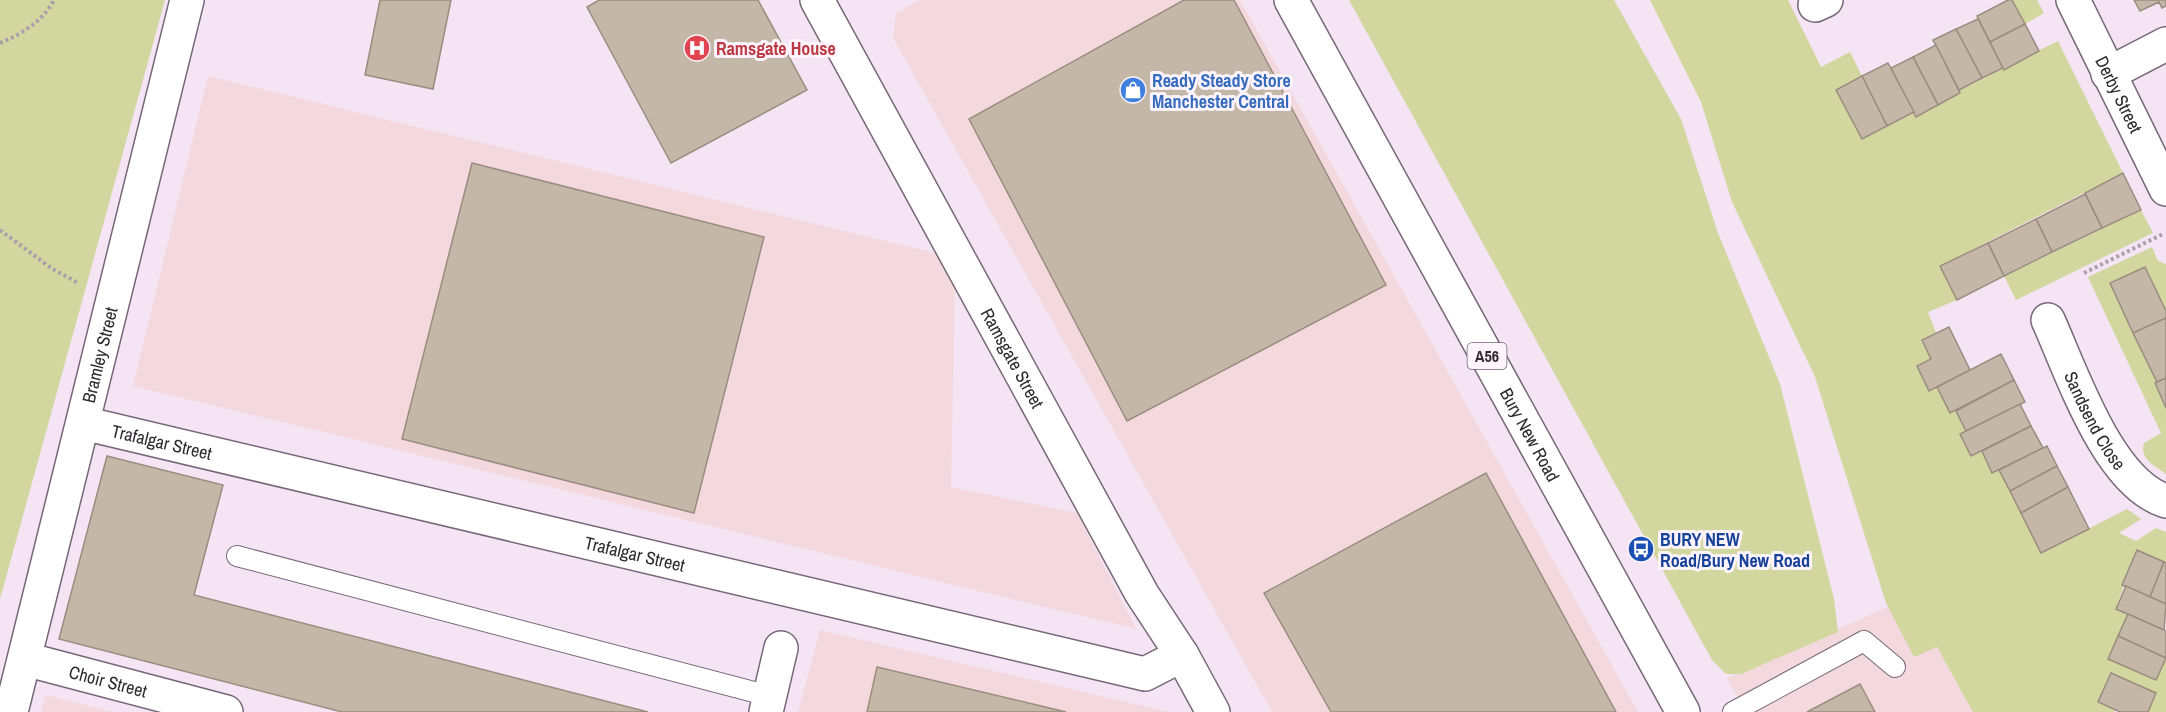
<svg xmlns="http://www.w3.org/2000/svg" width="2166" height="712" font-family="'Archivo Narrow',sans-serif">
<style>
.commercial{fill:#f3d9de}
.green{fill:#d1d79e}
.building{fill:#c5b7a8;stroke:#9a8d7f;stroke-width:1.5}
.lines{fill:none;stroke-linecap:round;stroke-linejoin:round}
.lane-casing{stroke:#766876;stroke-width:22}
.street-casing{stroke:#766876;stroke-width:36}
.secondary-casing{stroke:#766876;stroke-width:36}
.highway-casing{stroke:#766876;stroke-width:36}
.path{stroke:#ac9fac;stroke-width:4;stroke-dasharray:3 3;stroke-linecap:butt}
.lane{stroke:#fff;stroke-width:20}
.street{stroke:#fff;stroke-width:33}
.secondary{stroke:#fff;stroke-width:33}
.highway{stroke:#fff;stroke-width:33}
.labels{text-anchor:middle;dominant-baseline:central;stroke-width:6;stroke-linejoin:round;paint-order:stroke}
.shield{fill:#fdf4fd;stroke:#6e676e;stroke-width:1.5}
.shield-label{font-size:16px;font-weight:bold;fill:#302a30}
.health-label{font-size:18px;font-weight:bold;fill:#be3a42;stroke:#fdf4fd;text-anchor:start}
.shop-label{font-size:18px;font-weight:bold;fill:#366cbe;stroke:#fdf4fd;text-anchor:start}
.street-label{font-size:18px;fill:#302a30;stroke:#fdf4fd}
.transit-label{font-size:18px;font-weight:bold;fill:#164399;stroke:#fdf4fd;text-anchor:start}
</style>
<rect width="100%" height="100%" fill="#f4e4f4"/>
<g class="commercial">
<polygon points="920,0 1240,0 1638,712 1272,712 893,38 896,13"/>
<polygon points="208,76 939,254 955,284 951,487 1077,513 1136,629 133,386"/>
<polygon points="1926,590 2008,712 1746,712 1727,678"/>
<polygon points="820,630 1169,712 798,712"/>
<polygon points="46,695 113,712 41,712"/>
</g>
<g class="green">
<polygon points="0,0 165,0 0,599"/>
<polygon points="1349,0 1614,0 1681,119 1718,233 1780,384 1834,599 1838,632 1741,674 1726,674 1712,660"/>
<polygon points="1650,0 1788,0 1821,67 1850,52 1862,76 1914,112 1960,93 1959,90 2058,41 2123,173 1940,266 1957,300 1928,312 1936,333 1922,340 1931,359 1917,366 1930,391 1937,387 1950,413 1956,411 1966,431 1960,434 1971,456 1982,451 1992,472 1999,470 2041,553 2127,509 2141,519 2119,533 2136,541 2156,528 2166,532 2166,563 2136,551 2116,608 2128,614 2108,659 2156,680 2166,658 2166,712 2148,712 2156,693 2111,673 2098,702 2115,710 2114,712 1973,712 1937,647 1914,657 1886,603 1815,377 1732,202 1701,102"/>
<polygon points="2012,0 2037,0 2044,13 2025,24"/>
<polygon points="2141,210 2153,233 2016,300 2004,276"/>
<path d="M2152,247L2158,261L2166,264V311L2145,267L2110,284L2157,382L2155,384L2166,408V474C2155,466 2139,459 2144,443L2161,433L2088,277Z"/>
</g>
<g class="building">
<polygon points="380,0 451,0 433,89 365,75"/>
<polygon points="599,0 758,0 807,90 671,163 587,7"/>
<polygon points="1184,0 1234,0 1386,285 1127,421 969,119"/>
<polygon points="2008,0 2012,0 2025,24 1990,42 1977,16"/>
<polygon points="2134,0 2166,0 2166,6 2162,8 2159,2 2140,11"/>
<polygon points="1978,19 2003,68 1982,78 1956,29"/>
<polygon points="2025,24 2039,51 2004,70 1990,42"/>
<polygon points="1956,29 1982,78 1959,90 1933,40"/>
<polygon points="1936,45 1960,93 1938,105 1913,57"/>
<polygon points="1913,57 1938,105 1916,117 1891,68"/>
<polygon points="1888,63 1914,112 1887,126 1862,76"/>
<polygon points="1862,76 1887,126 1862,139 1836,90"/>
<polygon points="472,163 764,237 694,513 402,439"/>
<polygon points="2123,173 2141,210 2102,228 2085,193"/>
<polygon points="2085,194 2102,228 2052,252 2036,219"/>
<polygon points="2036,219 2052,252 2004,276 1988,243"/>
<polygon points="1988,243 2004,276 1957,300 1940,266"/>
<polygon points="2145,267 2166,311 2166,318 2133,333 2110,283"/>
<polygon points="2166,318 2166,378 2157,382 2133,333"/>
<polygon points="1949,327 1970,370 1929,391 1917,366 1931,359 1922,340"/>
<polygon points="2001,354 2014,380 1950,413 1937,387"/>
<polygon points="2166,378 2166,408 2155,383"/>
<polygon points="2014,380 2025,402 1966,431 1956,411"/>
<polygon points="2020,404 2031,426 1971,456 1960,434"/>
<polygon points="2031,426 2043,448 1992,473 1982,451"/>
<polygon points="2047,446 2057,466 2010,491 1999,470"/>
<polygon points="107,456 223,485 194,595 648,712 342,712 59,639"/>
<polygon points="2057,466 2068,487 2021,513 2010,491"/>
<polygon points="1486,473 1616,712 1331,712 1264,593"/>
<polygon points="2068,487 2089,529 2041,553 2021,513"/>
<polygon points="2137,550 2164,562 2150,597 2122,585"/>
<polygon points="2164,562 2166,563 2166,604 2150,597"/>
<polygon points="2126,586 2166,604 2164,630 2116,609"/>
<polygon points="2128,614 2166,631 2166,658 2118,636"/>
<polygon points="2118,636 2166,658 2156,680 2108,659"/>
<polygon points="877,667 1066,712 867,712"/>
<polygon points="2111,673 2156,693 2148,712 2120,712 2098,702"/>
<polygon points="1860,684 1875,712 1807,712"/>
</g>
<g class="lines">
<defs>
<g id="lane">
<polyline points="237,556 769,696"/>
<polyline points="1733,712 1864,641 1895,667"/>
</g>
<g id="street">
<path id="s1" d="M817,0L1142,594L1182,655L1213,712"/>
<polyline points="1815,5 1826,0"/>
<polyline points="2108,74 2166,44"/>
<path id="s2" d="M2048,320C2072,373 2108,483 2166,501"/>
<path id="s3" d="M83,423L1145,674L1182,655"/>
<path id="s4" d="M25,659L226,712"/>
<path id="s5" d="M11,712L187,0"/>
<polyline points="766,712 781,648"/>
</g>
<g id="secondary">
<path id="s6" d="M2073,0L2166,189"/>
</g>
<g id="highway">
<path id="s7" d="M1291,0L1683,712"/>
</g>
</defs>
<use href="#lane" class="lane-casing"/>
<use href="#street" class="street-casing"/>
<use href="#secondary" class="secondary-casing"/>
<use href="#highway" class="highway-casing"/>
<g class="path">
<path d="M0,43C22,34 43,21 54,0"/>
<polyline points="0,230 51,268 78,283"/>
<polyline points="2084,273 2163,234"/>
</g>
<use href="#lane" class="lane"/>
<use href="#street" class="street"/>
<use href="#secondary" class="secondary"/>
<use href="#highway" class="highway"/>
</g>
<defs>
<symbol id="hospital-disc" viewBox="-11 -11 22 22"><circle r="9.5" fill="#e0444e" stroke="#fdf4fd"/><path d="M-5-5h3v3.5h4V-5h3V5h-3V1.5h-4V5h-3Z" fill="#fff"/></symbol>
<symbol id="shop-disc" viewBox="-11 -11 22 22"><circle r="9.5" fill="#3f7fe0" stroke="#fdf4fd"/><path d="M-5-2.5h2.3a2.7 3.5 0 0 1 5.4 0H5L5.5 6h-11ZM-1.5-2.5h3a1.5 2.3 0 0 0-3 0Z" fill="#fff"/></symbol>
<symbol id="bus-disc" viewBox="-11 -11 22 22"><circle r="9.5" fill="#1a4fb4" stroke="#fdf4fd"/><path d="M-5-6H5V4H4V6H2V4H-2V6H-4V4H-5ZM-3.5-4V0h7V-4ZM-3.5 1.2v1.5H-2V1.2ZM2 1.2v1.5H3.5V1.2Z" fill="#fff"/></symbol>
</defs>
<g fill-rule="evenodd">
<use href="#hospital-disc" x="682" y="33" width="30" height="30"/>
<use href="#shop-disc" x="1118" y="75" width="30" height="30"/>
<use href="#bus-disc" x="1626" y="534" width="30" height="30"/>
</g>
<g class="labels">
<rect class="shield" x="1467.5" y="343" width="39" height="26" rx="4.5"/>
<g class="shield-label">
<text x="1487" y="356">A56</text>
</g>
<g class="health-label">
<text x="716" y="48">Ramsgate House</text>
</g>
<g class="shop-label">
<text x="1152" y="80">Ready Steady Store<tspan x="1152" dy="21">Manchester Central</tspan></text>
</g>
<g class="street-label">
<text stroke="none"><textPath href="#s6" startOffset="105">Derby Street</textPath></text>
<text stroke="none"><textPath href="#s5" startOffset="368">Bramley Street</textPath></text>
<text stroke="none"><textPath href="#s1" startOffset="408">Ramsgate Street</textPath></text>
<text stroke="none"><textPath href="#s2" startOffset="111">Sandsend Close</textPath></text>
<text stroke="none"><textPath href="#s7" startOffset="496">Bury New Road</textPath></text>
<text stroke="none"><textPath href="#s3" startOffset="81">Trafalgar Street</textPath></text>
<text stroke="none"><textPath href="#s3" startOffset="567">Trafalgar Street</textPath></text>
<text stroke="none"><textPath href="#s4" startOffset="86">Choir Street</textPath></text>
</g>
<g class="transit-label">
<text x="1660" y="539">BURY NEW<tspan x="1660" dy="21">Road/Bury New Road</tspan></text>
</g>
</g>
</svg>
